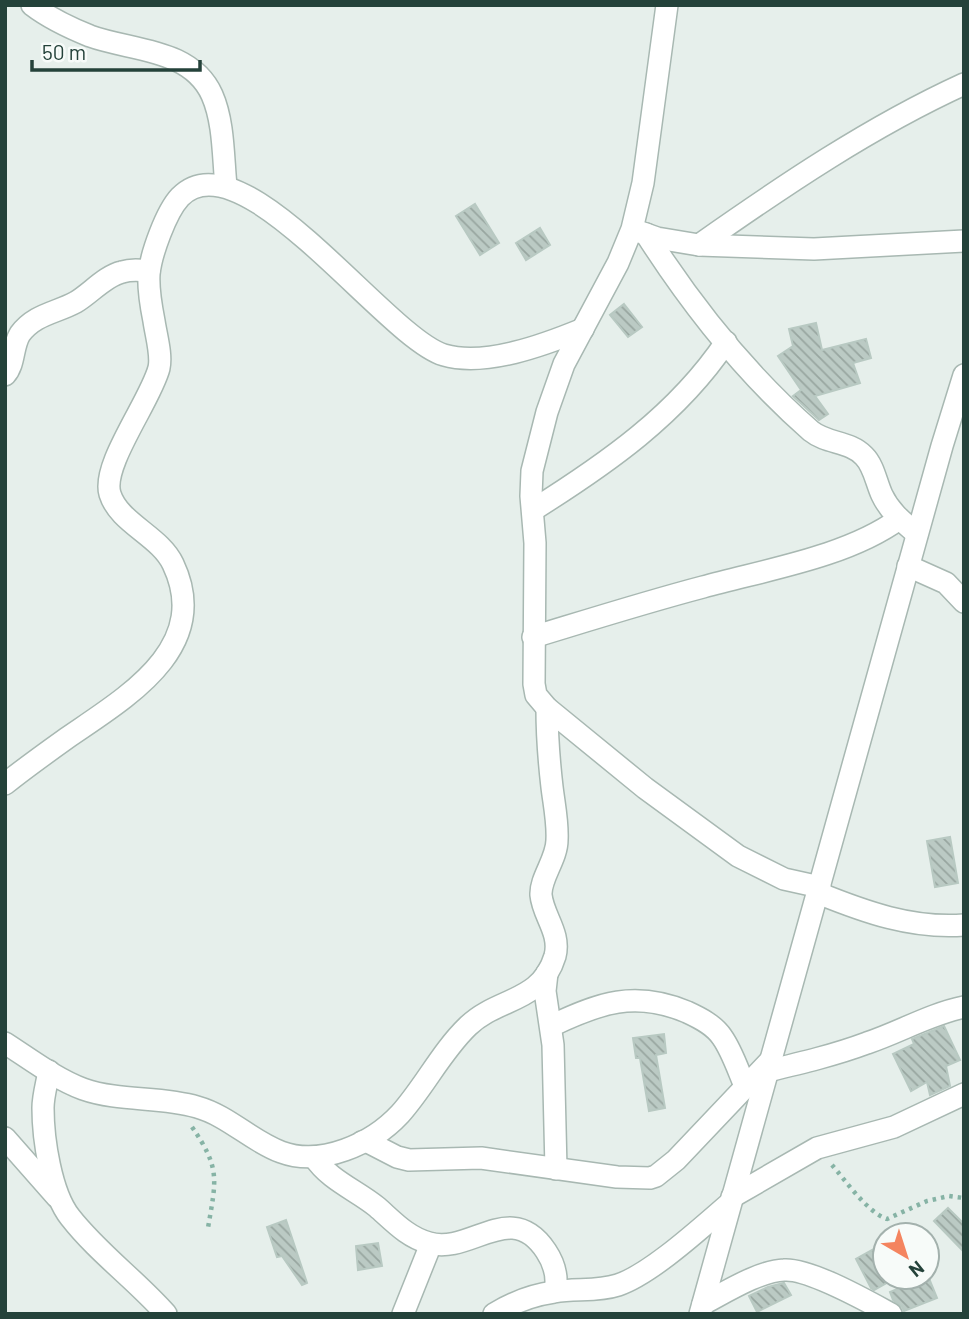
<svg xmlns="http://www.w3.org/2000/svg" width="969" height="1319" font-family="Barlow,sans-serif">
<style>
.building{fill:url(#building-back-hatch);stroke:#b8c9c2;stroke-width:2}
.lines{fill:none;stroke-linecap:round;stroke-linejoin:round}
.minor-casing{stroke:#a8b8b2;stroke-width:24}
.tertiary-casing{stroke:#a8b8b2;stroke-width:24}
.path{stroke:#86b3a5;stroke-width:4.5;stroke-dasharray:3.5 5;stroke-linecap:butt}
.minor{stroke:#fff;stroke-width:21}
.tertiary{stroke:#fff;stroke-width:21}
</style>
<defs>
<pattern id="building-back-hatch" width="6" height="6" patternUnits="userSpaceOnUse" patternTransform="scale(1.75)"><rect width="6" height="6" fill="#bbcac4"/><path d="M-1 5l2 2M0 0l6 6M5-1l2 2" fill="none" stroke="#98a6a0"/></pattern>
</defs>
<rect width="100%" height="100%" fill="#e6efeb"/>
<g class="building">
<polygon points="475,204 499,243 480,255 456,216"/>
<polygon points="540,228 550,245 526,260 516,243"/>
<polygon points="624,304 642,327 628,337 610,315"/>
<polygon points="816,323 822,350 866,339 871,358 853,363 860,383 815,396 828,414 819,420 793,396 801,390 778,356 793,346 789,329"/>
<polygon points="950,837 958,883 935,887 927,841"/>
<polygon points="944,1026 960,1060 946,1066 950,1086 930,1095 927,1082 911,1091 893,1054 914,1044 912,1039"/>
<polygon points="664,1034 666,1053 656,1055 665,1108 649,1111 640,1058 636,1058 633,1038"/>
<polygon points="948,1208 964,1224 964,1252 934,1221"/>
<polygon points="286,1220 307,1283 302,1285 282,1256 277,1257 267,1227"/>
<polygon points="378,1243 382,1266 358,1270 356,1246"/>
<polygon points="874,1249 885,1271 885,1277 888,1277 890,1281 874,1290 871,1288 856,1259"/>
<polygon points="928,1276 937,1298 904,1311 902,1307 893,1300 890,1292"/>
<polygon points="784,1283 791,1295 757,1312 749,1296 768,1287"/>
</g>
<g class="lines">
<defs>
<g id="minor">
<path d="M32,5C49,18 70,28 90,36C131,51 191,48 212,95C224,122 223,157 226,186"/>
<polyline points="667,5 643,183 632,229 618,263 564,364 547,412 532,471 531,496 535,543 534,684 536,695 547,708 645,788 738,856 784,879 820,887"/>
<polyline points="640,232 657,238 699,245 814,249 964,241"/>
<path d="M646,234C692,306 747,375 811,431C827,444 850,441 864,456C874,466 876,482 882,495C890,512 903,522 917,534"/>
<path d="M699,245C783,186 870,127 964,84"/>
<path d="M5,375C15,364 12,347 20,334C35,314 56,313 76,302C91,293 105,276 122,272C131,269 140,270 149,271"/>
<path d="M533,510C606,464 677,415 726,342"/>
<polyline points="908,566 946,583 964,602"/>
<path d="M533,637C589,620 646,602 703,587C764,570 847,557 899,519"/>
<path d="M5,784C25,768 46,753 67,738C125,698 213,648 173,564C160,536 119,523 110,494C101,465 151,400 159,368C162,355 156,335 154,321C151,306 148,290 149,274C151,254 166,212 180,197C241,133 386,338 444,355C485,367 544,345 583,329"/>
<path d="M818,893C865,912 912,929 964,925"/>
<polyline points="547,973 545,991 553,1045 556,1169"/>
<path d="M551,1026C599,1003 635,990 687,1012C700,1018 714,1025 722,1037C732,1051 738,1070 745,1086"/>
<path d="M5,1043C30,1059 56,1079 83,1089C120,1102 160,1096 197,1107C229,1116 251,1141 281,1152C321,1167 372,1144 400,1114C425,1086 441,1052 468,1026C498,997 541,1003 555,956C561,933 543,916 541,895C540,878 557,859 557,840C558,822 554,804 552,787C549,761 547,735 547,708"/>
<path d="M49,1071C47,1083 43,1096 43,1108C43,1139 51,1193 70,1217C98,1253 136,1280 166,1314"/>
<path d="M767,1071C801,1063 835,1055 867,1043C900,1032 930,1014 964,1007"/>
<polyline points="5,1138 57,1197"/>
<polyline points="362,1142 366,1141 397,1157 409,1160 481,1158 617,1177 650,1178 656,1176 676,1160 769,1062"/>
<path d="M314,1157C329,1180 356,1190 377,1207C393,1221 407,1237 429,1243C471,1255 511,1198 546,1251C554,1263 558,1277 555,1291"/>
<polyline points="732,1197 817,1148 894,1127 964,1094"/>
<path d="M703,1304C726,1292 759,1271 784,1270C809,1268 867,1301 891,1314"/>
<polyline points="403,1314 431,1244"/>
<path d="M494,1314C512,1303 532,1295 554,1292C575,1288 597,1292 618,1285C651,1274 702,1227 730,1203"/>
</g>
<polyline id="tertiary" points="700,1314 942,446 964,375"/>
</defs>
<use href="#minor" class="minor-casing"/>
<use href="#tertiary" class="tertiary-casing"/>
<g class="path">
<path d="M192,1127C221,1169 216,1180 208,1228"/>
<path d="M832,1165C846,1181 867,1212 887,1219L927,1201L949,1196L964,1198"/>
</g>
<use href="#minor" class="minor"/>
<use href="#tertiary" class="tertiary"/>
</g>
<rect width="969" height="1319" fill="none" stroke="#24423a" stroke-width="14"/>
<g transform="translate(906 1256) rotate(141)"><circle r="33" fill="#f7fbf9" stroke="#a3b1ad" stroke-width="2"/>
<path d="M0-5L12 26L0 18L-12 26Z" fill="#f4845f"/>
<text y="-10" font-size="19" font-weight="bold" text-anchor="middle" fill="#24423a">N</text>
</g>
<path d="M32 60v10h168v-10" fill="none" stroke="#24423a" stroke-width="3.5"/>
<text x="42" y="60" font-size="21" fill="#24423a" stroke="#f7fbf9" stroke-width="5" paint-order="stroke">50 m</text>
</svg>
